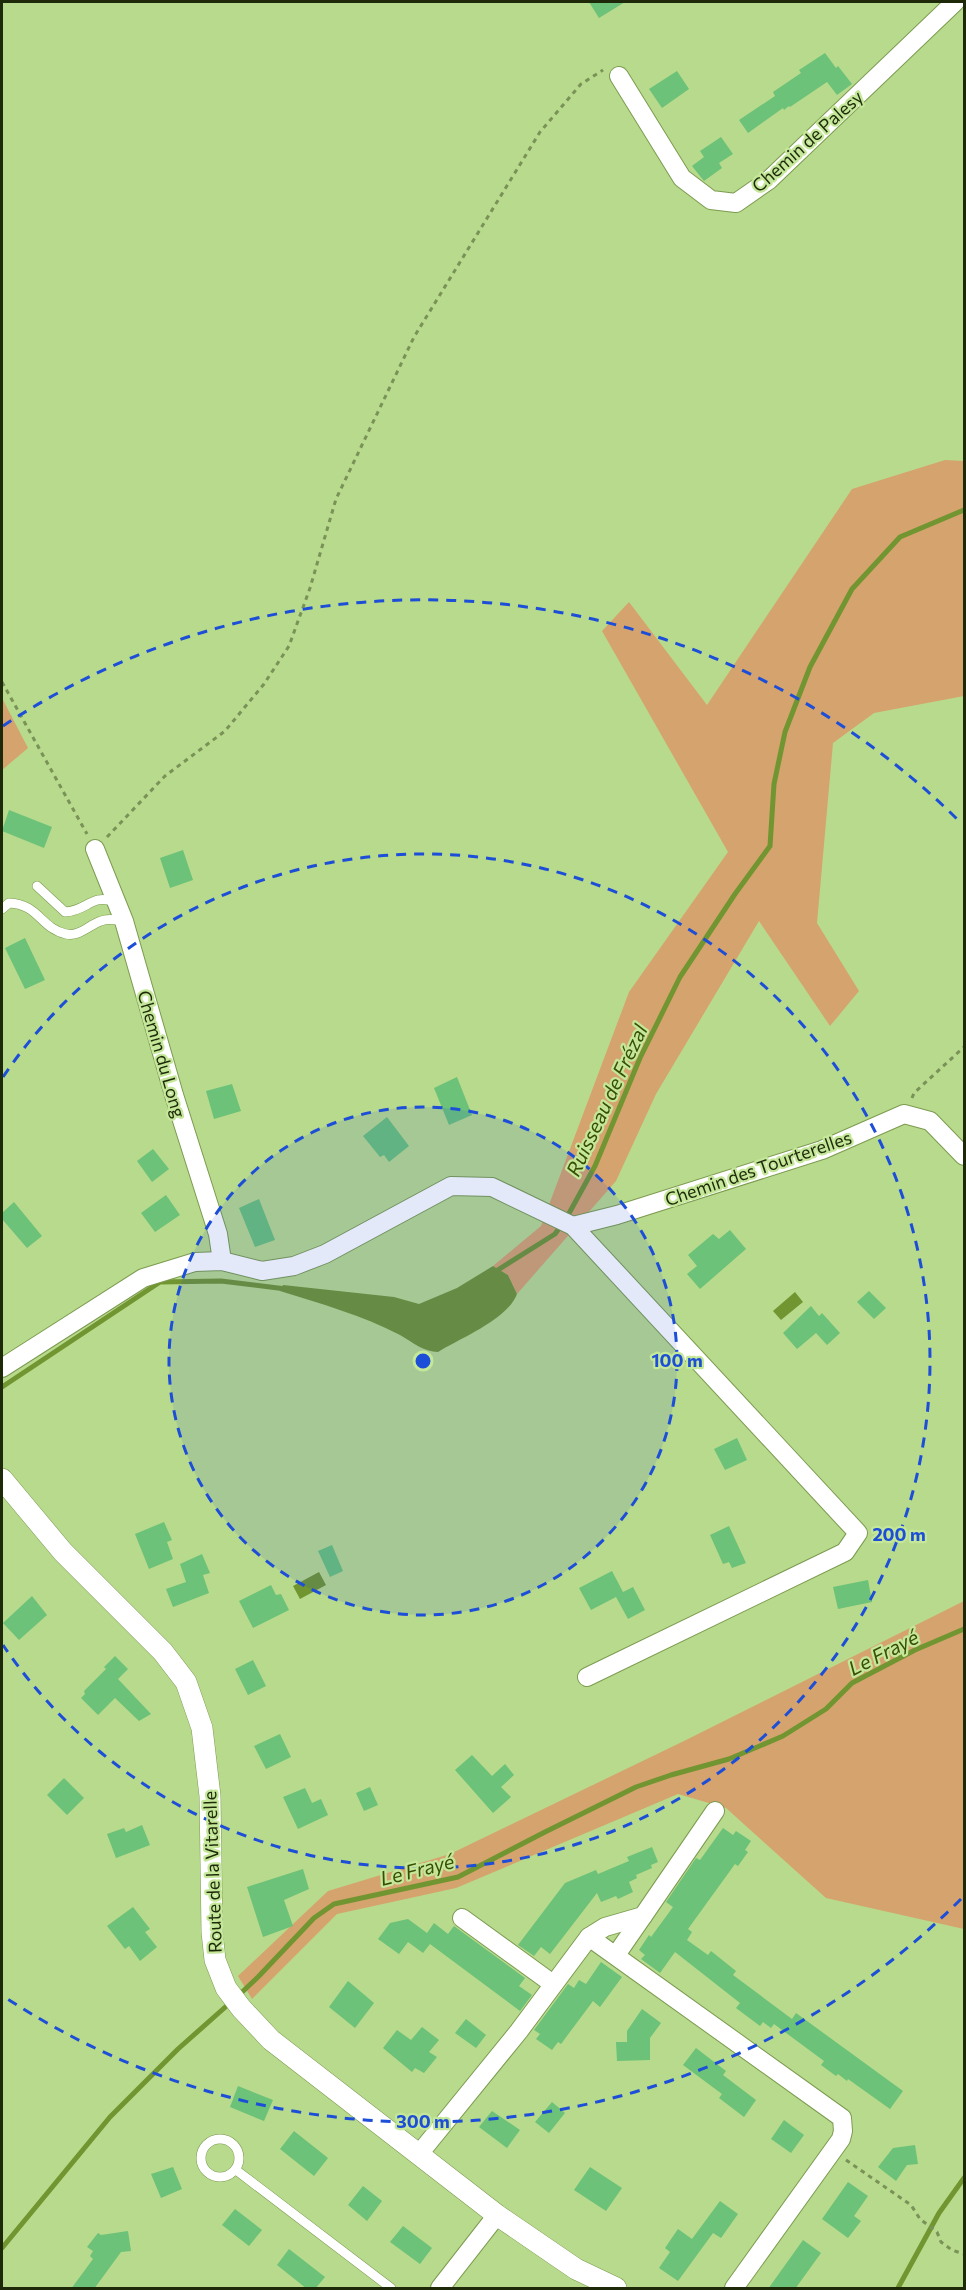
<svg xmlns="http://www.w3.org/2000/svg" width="966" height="2290" font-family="Commissioner,sans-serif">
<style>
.green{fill:#d5a36d}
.water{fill:#709531}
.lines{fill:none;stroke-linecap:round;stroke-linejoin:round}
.stream{stroke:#709531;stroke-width:5}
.building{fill:#6bc278}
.service-casing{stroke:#7c9b50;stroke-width:10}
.minor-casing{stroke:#7c9b50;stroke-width:20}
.tertiary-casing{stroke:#7c9b50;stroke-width:22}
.path{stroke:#799257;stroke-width:3;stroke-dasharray:4.5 4.5;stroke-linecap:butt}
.service{stroke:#fff;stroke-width:9}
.minor{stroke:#fff;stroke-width:18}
.tertiary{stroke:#fff;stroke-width:21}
.ring{fill:none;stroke:#1d4ed8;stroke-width:3;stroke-dasharray:10 8}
.labels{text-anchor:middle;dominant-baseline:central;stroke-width:4.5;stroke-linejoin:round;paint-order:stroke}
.street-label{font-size:18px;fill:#1d2909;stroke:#c5e799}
.water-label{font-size:20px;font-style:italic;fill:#374f05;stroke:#c5e799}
.centre{fill:#1d4ed8;stroke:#c5e799;stroke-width:3}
.ring-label{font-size:18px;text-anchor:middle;font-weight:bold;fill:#1d4ed8;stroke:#c5e799;stroke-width:4.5;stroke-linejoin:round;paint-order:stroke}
</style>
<rect width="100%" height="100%" fill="#b8da8c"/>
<g class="green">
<polygon points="945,460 964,461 964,696 874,713 833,743 817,923 859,991 830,1026 759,921 656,1094 616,1181 517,1294 508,1275 493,1266 541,1226 629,992 728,852 602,631 629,602 707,705 852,489"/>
<polygon points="2,698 28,748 2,770"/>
<polygon points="964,1601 964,1929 826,1898 726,1808 678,1794 456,1888 337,1914 252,1999 238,1976 328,1891 450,1854 684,1741"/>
</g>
<g class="water">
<path d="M493,1266L508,1275L517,1294C508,1319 461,1338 438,1352C424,1352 412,1342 400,1335C362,1315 321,1304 280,1291L283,1285L394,1297L419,1304L457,1288Z"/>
<polygon points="795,1292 803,1302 781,1320 773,1311"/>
<polygon points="319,1572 326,1585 300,1599 293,1586"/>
</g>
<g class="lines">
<g class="stream">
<polyline points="493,1273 555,1234 567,1217 595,1166 640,1058 680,977 735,894 770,846 774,784 785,732 810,667 852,589 900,537 964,510"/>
<polyline points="2,1387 160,1282 221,1281 286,1289"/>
<polyline points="238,1996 258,1977 314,1918 334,1904 458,1877 545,1832 636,1787 671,1775 729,1759 783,1736 826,1709 852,1683 915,1650 964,1629"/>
<polyline points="2,2248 110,2117 178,2049 231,2002"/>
<polyline points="898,2288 939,2213 964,2178"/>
</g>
</g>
<g class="building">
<polygon points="589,2 625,2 599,18"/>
<polygon points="825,53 836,68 838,66 852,84 837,95 827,82 790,107 789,106 784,110 783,108 748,133 739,120 775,96 773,92 801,73 799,70"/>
<polygon points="677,71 689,89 662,108 649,89"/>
<polygon points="721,137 733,154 719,163 722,168 704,181 692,166 704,157 700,151"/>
<polygon points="9,810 52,827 44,848 2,831"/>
<polygon points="183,850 193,880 170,888 160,858"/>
<polygon points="25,938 45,980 25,989 5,948"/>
<polygon points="457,1077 472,1115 449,1125 434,1088"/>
<polygon points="232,1084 241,1111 214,1119 206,1091"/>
<polygon points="387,1117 409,1146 389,1162 384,1155 380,1157 363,1136"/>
<polygon points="153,1149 169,1169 152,1182 137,1161"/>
<polygon points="166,1195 180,1215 155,1232 141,1213"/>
<polygon points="259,1199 275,1240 255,1247 239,1208"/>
<polygon points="14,1202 42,1236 27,1248 2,1219 2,1213"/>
<polygon points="730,1230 746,1249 700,1289 687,1274 697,1266 688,1255 713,1234 719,1239"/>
<polygon points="869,1291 886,1308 874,1319 857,1302"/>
<polygon points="811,1306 819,1316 822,1313 840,1333 827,1345 816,1333 797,1349 783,1333"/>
<polygon points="737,1438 747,1460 725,1470 714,1449"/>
<polygon points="164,1522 172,1540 167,1542 173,1559 149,1569 135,1534"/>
<polygon points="729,1526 746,1563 732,1568 729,1562 723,1564 710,1535"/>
<polygon points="332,1545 343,1571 330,1577 318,1551"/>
<polygon points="202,1554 210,1573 203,1575 209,1593 173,1607 166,1589 186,1582 180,1564"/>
<polygon points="612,1571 623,1592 633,1587 645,1610 628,1619 616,1597 591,1610 579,1588"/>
<polygon points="868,1580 872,1602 838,1609 833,1587"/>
<polygon points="271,1585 276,1595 281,1594 289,1610 253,1628 239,1601"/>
<polygon points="32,1596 47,1615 19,1640 3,1623"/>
<polygon points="115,1656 128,1669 118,1679 151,1714 139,1721 115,1698 98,1715 81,1698 85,1694 84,1691 106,1669 104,1667"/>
<polygon points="253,1660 266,1686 248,1695 235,1669"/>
<polygon points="280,1734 291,1757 266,1769 254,1746"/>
<polygon points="472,1755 492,1776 505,1764 514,1775 501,1787 511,1797 493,1813 455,1770"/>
<polygon points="64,1778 84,1798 67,1815 47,1795"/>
<polygon points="370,1787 378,1805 364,1811 356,1793"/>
<polygon points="305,1788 312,1803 321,1799 328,1815 298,1829 283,1797"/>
<polygon points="142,1825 150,1845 116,1858 107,1834 124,1828 126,1832"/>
<polygon points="723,1828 733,1835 736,1831 751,1841 745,1850 748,1852 738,1866 735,1864 688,1929 692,1932 687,1940 708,1955 711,1951 736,1971 733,1975 792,2019 796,2013 903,2091 890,2109 848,2079 847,2081 838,2074 836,2076 821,2065 824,2061 774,2024 771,2028 763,2022 760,2026 736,2008 740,2003 675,1952 660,1973 641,1959 645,1955 639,1950 649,1935 651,1937 673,1907 666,1902 696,1858 700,1860"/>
<polygon points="652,1847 658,1862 651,1865 652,1868 636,1875 637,1878 629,1882 633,1892 618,1899 616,1896 601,1902 597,1893 550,1954 541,1947 534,1956 518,1945 565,1883 596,1870 598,1874 629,1861 627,1857"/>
<polygon points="303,1869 309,1889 284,1900 293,1926 263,1937 247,1887"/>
<polygon points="133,1907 150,1929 145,1932 157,1947 140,1961 129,1946 125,1949 107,1926"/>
<polygon points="408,1919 427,1933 434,1923 448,1934 454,1926 525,1978 519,1986 532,1995 520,2011 430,1944 423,1953 408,1942 399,1954 378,1939 390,1923"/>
<polygon points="601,1962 622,1977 600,2007 593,2001 561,2044 558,2042 552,2050 536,2039 540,2034 534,2030 568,1984 574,1988 579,1980 586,1984"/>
<polygon points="348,1981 374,2003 355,2028 329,2007"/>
<polygon points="642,2009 661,2023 650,2038 650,2060 617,2061 616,2042 627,2042 627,2031"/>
<polygon points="466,2019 486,2035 476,2048 455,2033"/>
<polygon points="422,2027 439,2040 429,2052 437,2057 424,2073 415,2068 412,2072 383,2048 397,2030 411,2040"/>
<polygon points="696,2048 726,2071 723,2075 756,2100 744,2117 719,2098 722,2094 683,2065"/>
<polygon points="238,2086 273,2100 264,2121 230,2107"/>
<polygon points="552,2102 565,2113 549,2133 535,2122"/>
<polygon points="492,2111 520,2130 507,2148 479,2127"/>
<polygon points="784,2120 804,2135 791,2153 771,2139"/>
<polygon points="294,2131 328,2158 314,2176 280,2149"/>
<polygon points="915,2145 918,2164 907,2165 896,2181 878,2167 893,2148"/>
<polygon points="173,2167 182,2189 161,2198 151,2174"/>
<polygon points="590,2167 622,2188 606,2211 574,2190"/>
<polygon points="848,2182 868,2196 854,2216 861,2221 848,2238 822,2219"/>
<polygon points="363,2186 382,2201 367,2221 348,2205"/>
<polygon points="720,2201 738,2214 721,2238 713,2233 678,2281 659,2268 670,2252 665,2248 678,2229 692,2239"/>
<polygon points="235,2209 262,2230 249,2246 222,2225"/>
<polygon points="403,2226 432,2248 420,2264 390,2242"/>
<polygon points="128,2231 131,2251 121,2252 94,2289 71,2289 93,2259 90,2256 93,2251 87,2247 98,2233 101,2235"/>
<polygon points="803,2240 821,2253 795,2289 768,2289"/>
<polygon points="289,2249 325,2277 315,2289 307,2289 277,2265"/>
</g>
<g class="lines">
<defs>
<g id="service">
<path d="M37,886L65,912C88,911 91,893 115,902"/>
<path d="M2,909L9,903C39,904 40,928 66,934C79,937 89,925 101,921C108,918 116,920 124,921"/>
<circle cx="220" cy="2158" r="19"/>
<polyline points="236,2170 391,2288"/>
</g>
<g id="minor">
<polyline points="619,76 682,178 711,200 736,203 769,180 955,2"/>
<polyline points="95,849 124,921 174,1095 218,1234 222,1261"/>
<polyline points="573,1226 617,1215 822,1150 904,1114 930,1121 964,1156"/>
<polyline points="2,1368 143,1278 195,1262 222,1261 262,1271 294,1266 325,1254 451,1186 492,1187 573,1226 858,1533 845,1552 587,1677"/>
<polyline points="462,1918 553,1984"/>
<polyline points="589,1937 842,2118 843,2131 841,2139 734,2288"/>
<polyline points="616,1955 643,1916"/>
<polyline points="419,2154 519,2031 589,1937 605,1927 643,1916 715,1811"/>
<polyline points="440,2288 497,2215"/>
</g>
<polyline id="tertiary" points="2,1479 63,1552 163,1652 186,1682 202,1728 210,1796 212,1932 215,1960 226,1988 241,2008 271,2040 497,2215 576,2269 616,2288"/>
</defs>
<use href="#service" class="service-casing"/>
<use href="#minor" class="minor-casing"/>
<use href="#tertiary" class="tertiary-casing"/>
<g class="path">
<polyline points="2,682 87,834"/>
<polyline points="107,837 165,776 225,731 264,684 289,646 310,588 336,499 414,337 540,132 581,84 603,70"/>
<polyline points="912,1098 914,1093 964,1047"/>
<polyline points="846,2160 911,2205 920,2219 937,2232 941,2242 952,2250 964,2254"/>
</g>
<use href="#service" class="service"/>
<use href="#minor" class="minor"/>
<use href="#tertiary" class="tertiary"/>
</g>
<circle cx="423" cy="1361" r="254" fill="#1d4ed8" fill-opacity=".12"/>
<g class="ring">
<circle cx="423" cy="1361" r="254"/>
<path d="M3 1077A507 507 0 1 1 3 1645"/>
<path d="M961 1899A761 761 0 0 1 3 1996M3 726A761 761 0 0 1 961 823"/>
</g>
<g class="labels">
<g class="street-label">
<text transform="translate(807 141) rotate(-42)">Chemin de Palesy</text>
<text transform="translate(162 1054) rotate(74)">Chemin du Long</text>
<text transform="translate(758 1168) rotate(-19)">Chemin des Tourterelles</text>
<text transform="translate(212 1872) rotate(-92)">Route de la Vitarelle</text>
</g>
<g class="water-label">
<text transform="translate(606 1100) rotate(-65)">Ruisseau de Frézal</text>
<text transform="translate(883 1652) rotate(-27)">Le Frayé</text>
<text transform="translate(417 1869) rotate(-14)">Le Frayé</text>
</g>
</g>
<circle cx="423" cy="1361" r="9" class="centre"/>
<g class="ring-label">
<text x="677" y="1367">100 m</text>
<text x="899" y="1541">200 m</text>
<text x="423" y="2128">300 m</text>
</g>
<rect width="966" height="2290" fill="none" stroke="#1d2909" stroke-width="6"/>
</svg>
